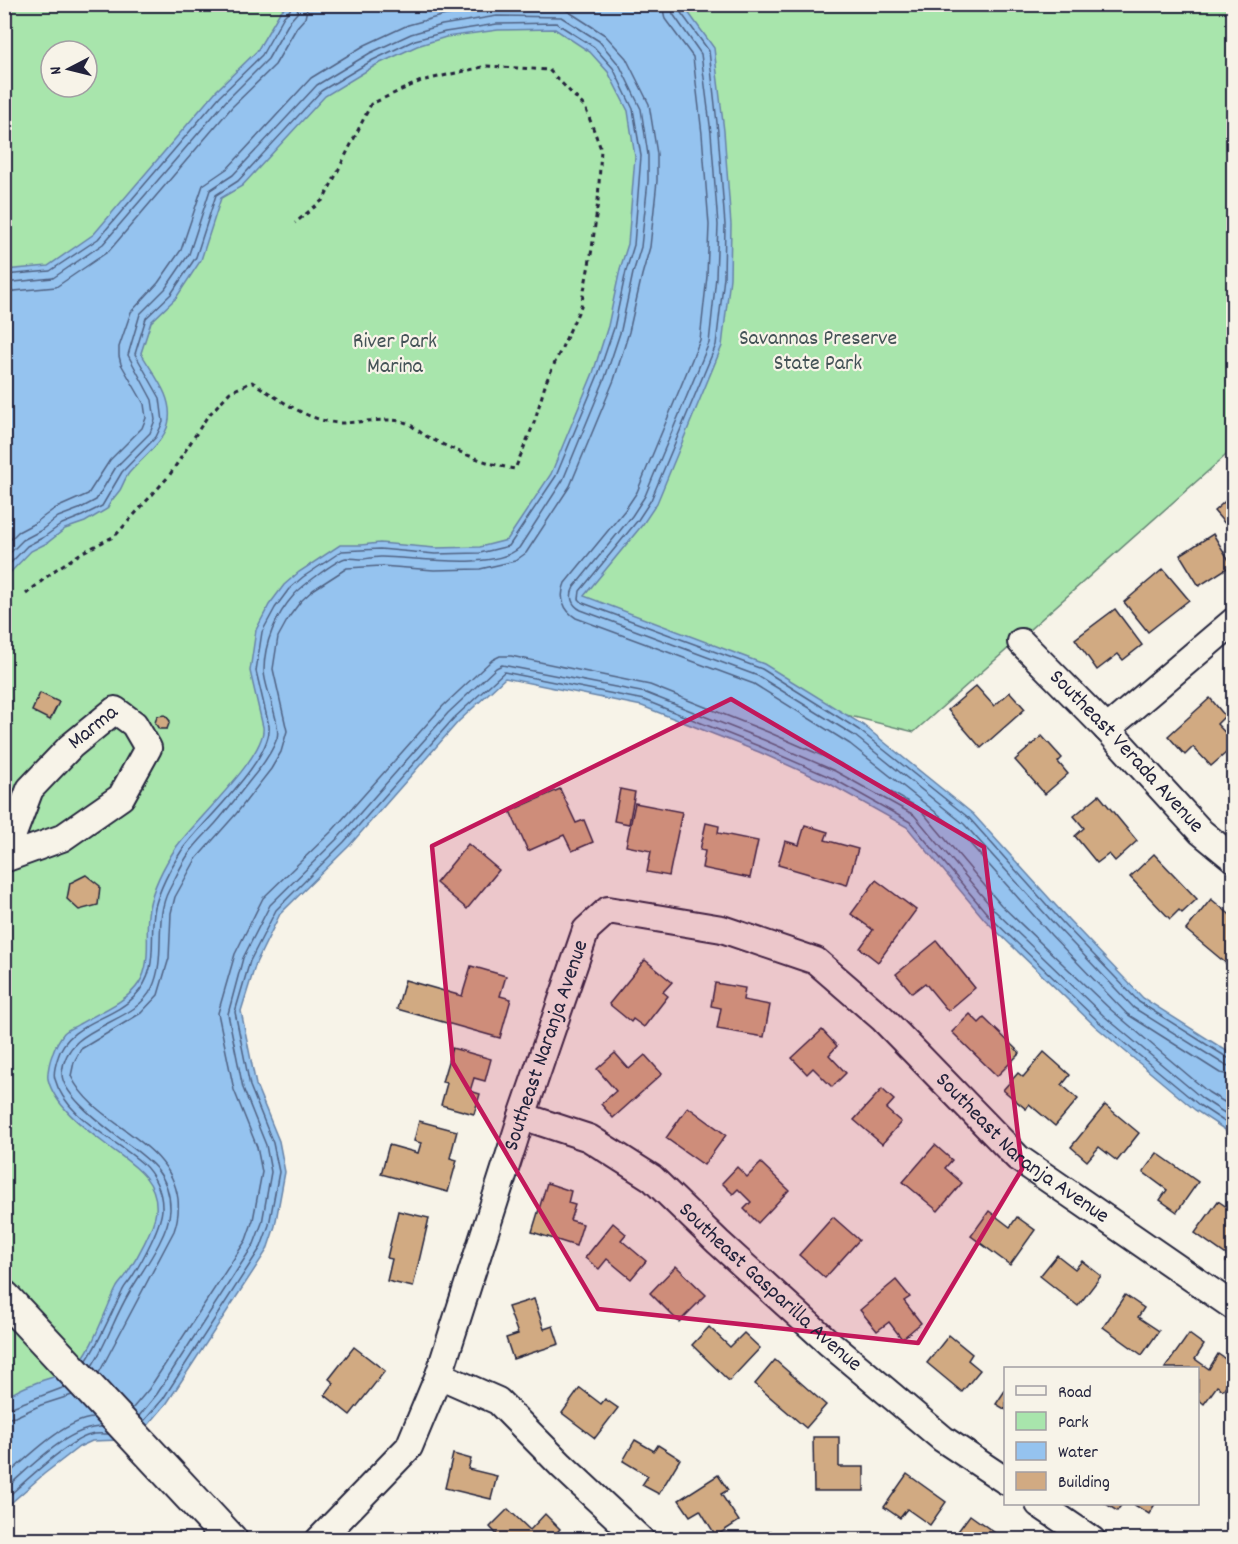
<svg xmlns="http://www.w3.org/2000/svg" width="1238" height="1544" font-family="Dekko,sans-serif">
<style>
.green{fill:#a8e5ac;stroke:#658474;stroke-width:1.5;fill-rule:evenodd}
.water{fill:#95c3ef;stroke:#6783a7;stroke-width:1.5}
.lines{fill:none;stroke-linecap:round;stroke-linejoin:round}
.shore{stroke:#506283;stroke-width:1.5}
.building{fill:#d1aa82;stroke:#22223b;stroke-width:1.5}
.minor-casing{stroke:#22223b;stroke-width:30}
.major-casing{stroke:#22223b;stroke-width:36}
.path{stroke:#22223b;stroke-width:3;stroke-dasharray:4.5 4.5;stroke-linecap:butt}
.minor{stroke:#f7f3e8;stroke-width:26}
.major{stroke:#f7f3e8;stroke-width:32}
.marked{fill:#c2185b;fill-opacity:0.2;stroke:#c2185b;stroke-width:4.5;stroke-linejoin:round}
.labels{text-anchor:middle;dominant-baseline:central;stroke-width:4.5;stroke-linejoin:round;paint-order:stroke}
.park-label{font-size:22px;fill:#445357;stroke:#f7f3e8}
.street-label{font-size:22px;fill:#22223b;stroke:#f7f3e8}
</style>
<rect width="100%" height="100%" fill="#f7f3e8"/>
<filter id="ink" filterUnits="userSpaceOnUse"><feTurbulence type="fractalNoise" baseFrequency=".0167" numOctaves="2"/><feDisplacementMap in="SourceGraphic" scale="12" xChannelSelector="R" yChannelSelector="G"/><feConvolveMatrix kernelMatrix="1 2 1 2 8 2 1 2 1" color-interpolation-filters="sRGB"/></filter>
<g filter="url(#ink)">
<path class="green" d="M5,5H1233V449L914,732L706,680L460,613L221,885L229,1174L5,1459ZM51,51H87V87H51Z"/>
<path class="water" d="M288,5H683L714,48L724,131L731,225L730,278L722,346L657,503L643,524L584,596L764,664L863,725L973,814L1068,919L1143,998L1233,1055V1135L1195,1110L1095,1026L985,920L907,827L830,784L759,752L642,706L505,678L458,722L349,846L280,914L256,963L241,1011L256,1085L279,1141L285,1172L275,1226L267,1250L167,1403L145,1429L121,1440L92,1441L79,1447L44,1474L5,1508V1397C14,1393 23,1387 33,1384C47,1378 63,1376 75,1367C92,1353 106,1307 117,1287C120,1282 125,1278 128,1272C137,1258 154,1228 156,1211C159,1176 127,1162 104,1143C84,1128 54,1105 48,1079C47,1073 50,1059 53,1053C55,1047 60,1038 64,1033C68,1029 75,1027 79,1024C98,1013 127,1002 139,983C153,962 144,931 149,908C153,887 165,864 177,846C195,821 267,755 263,727L250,671L256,630L269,605L284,585L299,572L340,545H361L380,543L435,548L480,547L507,540L551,474L593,373L608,326L620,269L628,244L635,157L628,111L608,72L590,52L555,29L498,30L446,37L417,46L376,65L325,96L242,186L221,198L201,260L176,298L151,322L141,353C149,367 159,380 165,394C181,433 150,449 129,473C125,478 123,485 120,490C115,497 110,501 107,509L85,522L65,529L47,543L31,551L5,578V270L48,266L94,234L216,91L257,51L280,12Z"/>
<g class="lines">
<g class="shore">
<path d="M662,4L665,19L693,57L702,134L709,225L707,276L700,340L637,492L625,510L565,583C559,597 563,610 576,618L754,684L850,744L958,830L1051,935L1127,1014L1220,1073L1234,1076"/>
<path d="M671,4L673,14L701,54L711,133L718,225L716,277L709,343L645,496L632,516L574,587C569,596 571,605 581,610L758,676L855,736L964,824L1058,928L1134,1008L1225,1065L1234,1067"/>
<polyline points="678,4 679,10 709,51 718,132 725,225 724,277 716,345 651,500 638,520 580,591 579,599 583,603 762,669 859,730 969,818 1063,923 1139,1002 1228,1058 1234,1059"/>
<polyline points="4,275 50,271 98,239 220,96 262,55 284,16 290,10 291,4"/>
<polyline points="4,283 53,278 103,244 226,101 268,59 290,21 297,13 299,4"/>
<polyline points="4,292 56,287 109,251 232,107 275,65 297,27 305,18 308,4"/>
<path d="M4,546L18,532L35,523L54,509L88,494L110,460L142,428L146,418L144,404L121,364L119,356V347L131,312L158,283L181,250L203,185L228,168L311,78L365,45L408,25L441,16L496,7L563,8L605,35L626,58L649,104L657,154V181L650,247L642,275L629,332L614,380L570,486L526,553L515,561L480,569L434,570L381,566L347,568L313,590L301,601L289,617L278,637L273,669L287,731L281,752L271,769L236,814L196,859L175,897L171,913L169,958L158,995L141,1013L81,1049L74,1062L71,1076C95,1127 170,1138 178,1199C179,1210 178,1220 174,1231L99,1373"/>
<path d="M4,559L23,540L40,531L58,517L79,509L96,500L116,467L150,433L155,420L152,400L128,355L140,314L165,289L189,254L210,190L233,175L317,85L370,53L411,34L442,25L497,16L561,17L599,41L620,66L641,109L648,155V181L641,247L633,273L621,330L605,378L563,480L519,548C494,571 414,557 381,557C375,557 370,558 364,559C358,559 352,558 346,558C336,560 301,587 294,595C276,615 264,643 264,670C264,681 269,693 272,704C274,714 280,728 277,738C272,753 262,766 252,778C240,793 228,809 215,824C206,834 196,843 188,855C181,865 175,879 169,890C153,920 167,957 152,988C133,1027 66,1023 62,1073C61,1093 99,1122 114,1134C141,1155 171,1169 170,1210C169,1235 142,1271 129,1293C115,1316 107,1343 92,1366"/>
<path d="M4,570L27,546L44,537L62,524L82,516L102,506L122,472L156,437L163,422L160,398L135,354L146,318L171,294L196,257L216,195L238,181L321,91L373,60L415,40L445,32L497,24L556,23L594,47L613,68L633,109L641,156L634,245L626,271L614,328L598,375L556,476L509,546L480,553L435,554L380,549L342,551L303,577L289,589L275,608L262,632L256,671L269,726C273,759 201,823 182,850C171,867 160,888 155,907C148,939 161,970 134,997C112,1020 68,1023 58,1057C56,1063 53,1074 55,1079C65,1117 115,1139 142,1163C154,1174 162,1191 162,1207C163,1223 141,1263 132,1277C129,1282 124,1286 122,1292C110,1315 101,1339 87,1360"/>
<polyline points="132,1409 149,1389 246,1240 253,1220 262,1172 257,1147 234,1090 218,1013 235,954 263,898 332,831 443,706 492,660 500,656 511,656 650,685 768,732 839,763 919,808 1001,905 1110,1009 1208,1092 1234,1108"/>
<polyline points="4,1410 65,1387"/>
<polyline points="139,1416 157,1394 254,1244 262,1223 271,1172 266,1145 243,1088 228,1014 243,958 270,905 339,837 448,713 496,668 502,665 646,693 764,740 835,771 914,815 995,911 1104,1016 1203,1099 1234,1119"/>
<polyline points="4,1419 15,1417 41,1405 72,1395"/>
<polyline points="144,1421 163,1399 261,1247 269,1225 279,1172 273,1143 250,1086 235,1012 250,961 276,910 344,842 454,718 504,672 644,700 761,747 832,778 910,822 989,916 1099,1022 1199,1105 1234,1128"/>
<path d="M4,1478C26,1459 64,1420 93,1418"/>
<path d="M4,1490C30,1468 67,1427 102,1427"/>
<path d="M4,1500C24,1483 67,1441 90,1435C96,1433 103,1434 109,1434"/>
</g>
</g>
<g class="building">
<polygon points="1231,496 1234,499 1234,534 1214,511"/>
<polygon points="1213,534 1232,565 1199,586 1180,555"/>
<polygon points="1163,569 1189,600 1148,632 1124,602"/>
<polygon points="1115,609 1142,645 1123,660 1118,654 1097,670 1075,639"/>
<polygon points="976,686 994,706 1010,692 1025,709 981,748 948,710"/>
<polygon points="40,693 59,702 50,720 32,711"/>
<polygon points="1210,698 1225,716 1217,724 1234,742 1234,746 1211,766 1193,747 1185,755 1168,736"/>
<polygon points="165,715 170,721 167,729 159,729 155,723 157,716"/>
<polygon points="1042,736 1062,758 1058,762 1068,774 1045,794 1015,760"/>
<polygon points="560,789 576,823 584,820 593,842 572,851 564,835 528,851 510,811"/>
<polygon points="620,789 635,792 629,824 614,821"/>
<polygon points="1099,795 1137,841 1115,861 1109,854 1097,863 1075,836 1084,828 1074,816"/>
<polygon points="635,803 682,812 669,876 647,872 651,851 626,846"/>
<polygon points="706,823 719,826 718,833 758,841 750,878 702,868 705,851 700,850"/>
<polygon points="805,825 828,832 825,840 858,849 847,885 778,865 785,841 799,845"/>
<polygon points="468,844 499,870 467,909 436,883"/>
<polygon points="1154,854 1197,899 1182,913 1179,910 1170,919 1130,877"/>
<polygon points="86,875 100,886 98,905 79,910 67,899 70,883"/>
<polygon points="876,880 916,910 878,962 860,948 873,930 851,914"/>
<polygon points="1211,899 1234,918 1234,970 1186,930"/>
<polygon points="937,941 975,988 948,1011 925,983 912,993 896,974"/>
<polygon points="645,960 672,982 663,992 668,996 644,1027 633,1019 631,1022 609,1004"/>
<polygon points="471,966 506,976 500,996 511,999 500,1038 397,1009 405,980 462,996"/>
<polygon points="715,983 745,988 743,1000 770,1005 764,1037 717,1029 721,1008 711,1006"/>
<polygon points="970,1014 979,1023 984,1018 1020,1053 997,1076 952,1032"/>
<polygon points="822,1030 837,1046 829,1055 846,1073 832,1087 813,1068 807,1074 792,1058"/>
<polygon points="452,1048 491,1059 485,1081 474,1078 470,1091 480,1094 474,1114 441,1105 447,1083 442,1082"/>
<polygon points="1044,1052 1070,1075 1062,1085 1078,1099 1055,1126 1029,1104 1026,1109 1003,1090 1018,1073 1023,1077"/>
<polygon points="615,1053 629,1069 645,1055 662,1074 613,1118 601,1104 616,1091 597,1069"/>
<polygon points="882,1089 894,1100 886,1109 901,1122 882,1144 854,1120"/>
<polygon points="1105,1105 1139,1133 1117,1161 1099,1147 1087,1161 1071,1147"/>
<polygon points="688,1107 726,1135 704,1165 666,1138"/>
<polygon points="419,1121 457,1131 450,1158 457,1160 448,1192 381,1174 389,1145 418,1153 421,1143 414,1141"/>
<polygon points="935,1145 952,1160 945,1168 962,1183 938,1211 903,1182"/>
<polygon points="1157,1153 1198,1182 1177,1212 1160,1200 1167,1190 1143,1172"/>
<polygon points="761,1163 789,1190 758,1223 744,1209 751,1202 738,1189 733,1194 722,1183 737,1167 747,1177"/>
<polygon points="547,1183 571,1191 568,1203 575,1205 570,1220 583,1224 576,1246 532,1232"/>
<polygon points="1218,1201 1234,1212 1234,1266 1226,1261 1229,1257 1195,1233"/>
<polygon points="398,1211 429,1218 413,1287 387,1281 392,1259 387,1258"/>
<polygon points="989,1211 1010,1227 1017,1217 1035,1230 1010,1265 971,1236"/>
<polygon points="833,1217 859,1240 825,1278 799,1255"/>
<polygon points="613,1223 626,1234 621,1240 646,1261 631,1279 607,1259 599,1269 585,1258"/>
<polygon points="1057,1255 1075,1269 1082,1261 1101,1276 1078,1306 1040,1276"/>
<polygon points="676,1266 706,1295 679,1322 650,1293"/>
<polygon points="896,1280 910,1297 904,1301 921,1323 902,1339 889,1322 877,1331 860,1310"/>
<polygon points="1125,1295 1144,1308 1138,1317 1159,1331 1142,1355 1103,1327"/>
<polygon points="534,1299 544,1329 553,1326 559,1344 513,1359 506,1338 518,1334 508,1307"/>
<polygon points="709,1327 730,1347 744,1333 760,1348 729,1381 692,1345"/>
<polygon points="1189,1334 1204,1345 1195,1359 1209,1369 1218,1354 1234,1365 1234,1374 1223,1390 1217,1386 1204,1404 1198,1399 1198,1368 1165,1368"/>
<polygon points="949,1335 972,1354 968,1360 980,1370 962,1392 927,1363"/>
<polygon points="354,1347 385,1371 350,1415 325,1395 334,1383 329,1379"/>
<polygon points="775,1360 826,1405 806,1428 755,1384"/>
<polygon points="580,1388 601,1404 605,1399 618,1408 595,1438 562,1413"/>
<polygon points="1006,1389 1006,1410 996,1404"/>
<polygon points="813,1437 839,1437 839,1467 864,1467 864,1491 814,1491"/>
<polygon points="635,1440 654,1451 658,1445 680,1459 659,1494 642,1485 648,1476 623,1461"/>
<polygon points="453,1454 471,1459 468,1469 497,1476 491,1499 445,1488"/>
<polygon points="907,1474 946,1502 930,1525 907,1509 900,1518 884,1507"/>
<polygon points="718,1475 728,1490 721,1494 739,1521 716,1536 700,1510 690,1516 679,1500"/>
<polygon points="1106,1504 1122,1504 1117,1511"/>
<polygon points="1133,1504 1155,1504 1149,1514"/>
<polygon points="508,1509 530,1530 545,1514 560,1529 550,1540 502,1540 490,1527"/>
<polygon points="970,1515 1005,1540 955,1540 953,1538"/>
<polygon points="770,1531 780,1540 762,1540"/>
</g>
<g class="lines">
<defs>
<g id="minor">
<path id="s1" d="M1021,642L1107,729L1201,832L1234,859"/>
<polyline points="1107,729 1234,621"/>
<path id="s2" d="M4,858L30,789L71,746L115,710L134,724L148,748L121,797L62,838L4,859"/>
<path id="s3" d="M522,1116L589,1138L652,1178L718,1242L828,1342L943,1439L1006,1481"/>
<polyline points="439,1375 498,1401 561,1465 641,1540"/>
<polyline points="1039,1504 1092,1540"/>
<path id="s4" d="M319,1540L409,1447L439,1375L522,1116L586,930L608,910L722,929L816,961L883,1019L1018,1158L1234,1307"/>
</g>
<polyline id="major" points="4,1297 231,1540"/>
</defs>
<use href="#minor" class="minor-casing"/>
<use href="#major" class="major-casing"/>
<path class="path" d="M26,594L55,570L83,552L115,536L169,476L207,417L230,392L252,382C278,398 308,422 340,423C357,423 389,417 404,422C411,424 418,431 424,435C448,448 488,465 515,469L534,423L546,382L581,306L592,249L598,201L601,149L585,107L549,70L487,66L421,81L371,104L324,199L295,223"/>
<use href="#minor" class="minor"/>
<use href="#major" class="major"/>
</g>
</g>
<path class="marked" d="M731,699L984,847L1022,1169L918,1343L598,1309L453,1063L432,846Z"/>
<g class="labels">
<g class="park-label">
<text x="818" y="339">Savannas Preserve<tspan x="818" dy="25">State Park</tspan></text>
<text x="395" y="342">River Park<tspan x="395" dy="25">Marina</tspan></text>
</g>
<g class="street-label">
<text stroke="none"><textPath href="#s2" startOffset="162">Marma</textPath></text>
<text stroke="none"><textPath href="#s1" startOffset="152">Southeast Verada Avenue</textPath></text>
<text stroke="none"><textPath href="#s4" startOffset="554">Southeast Naranja Avenue</textPath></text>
<text stroke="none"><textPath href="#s4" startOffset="1200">Southeast Naranja Avenue</textPath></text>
<text stroke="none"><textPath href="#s3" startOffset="306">Southeast Gasparilla Avenue</textPath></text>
</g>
</g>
<rect width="1238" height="1544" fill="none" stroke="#f7f3e8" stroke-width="24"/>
<rect x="12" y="12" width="1214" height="1520" fill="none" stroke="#22223b" stroke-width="2" filter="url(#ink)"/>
<rect x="1004" y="1367" width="195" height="138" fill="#f7f3e8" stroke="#a29fa3" stroke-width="1.5"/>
<rect x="1016" y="1386" width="30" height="9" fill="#f7f3e8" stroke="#a29fa3" stroke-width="1.5"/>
<text x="1058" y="1397" font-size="18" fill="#22223b">Road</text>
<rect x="1016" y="1412" width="30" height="18" fill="#a8e5ac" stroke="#a29fa3" stroke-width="1.5"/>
<text x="1058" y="1427" font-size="18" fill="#22223b">Park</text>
<rect x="1016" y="1442" width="30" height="18" fill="#95c3ef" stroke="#a29fa3" stroke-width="1.5"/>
<text x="1058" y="1457" font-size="18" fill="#22223b">Water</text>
<rect x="1016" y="1472" width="30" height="18" fill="#d1aa82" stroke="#a29fa3" stroke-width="1.5"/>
<text x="1058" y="1487" font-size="18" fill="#22223b">Building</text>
<g transform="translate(69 69) rotate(263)"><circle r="28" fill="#f7f3e8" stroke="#a29fa3" stroke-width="1.5"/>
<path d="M0-4.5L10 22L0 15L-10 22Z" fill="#22223b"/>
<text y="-9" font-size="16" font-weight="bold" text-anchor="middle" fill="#22223b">N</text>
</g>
</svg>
